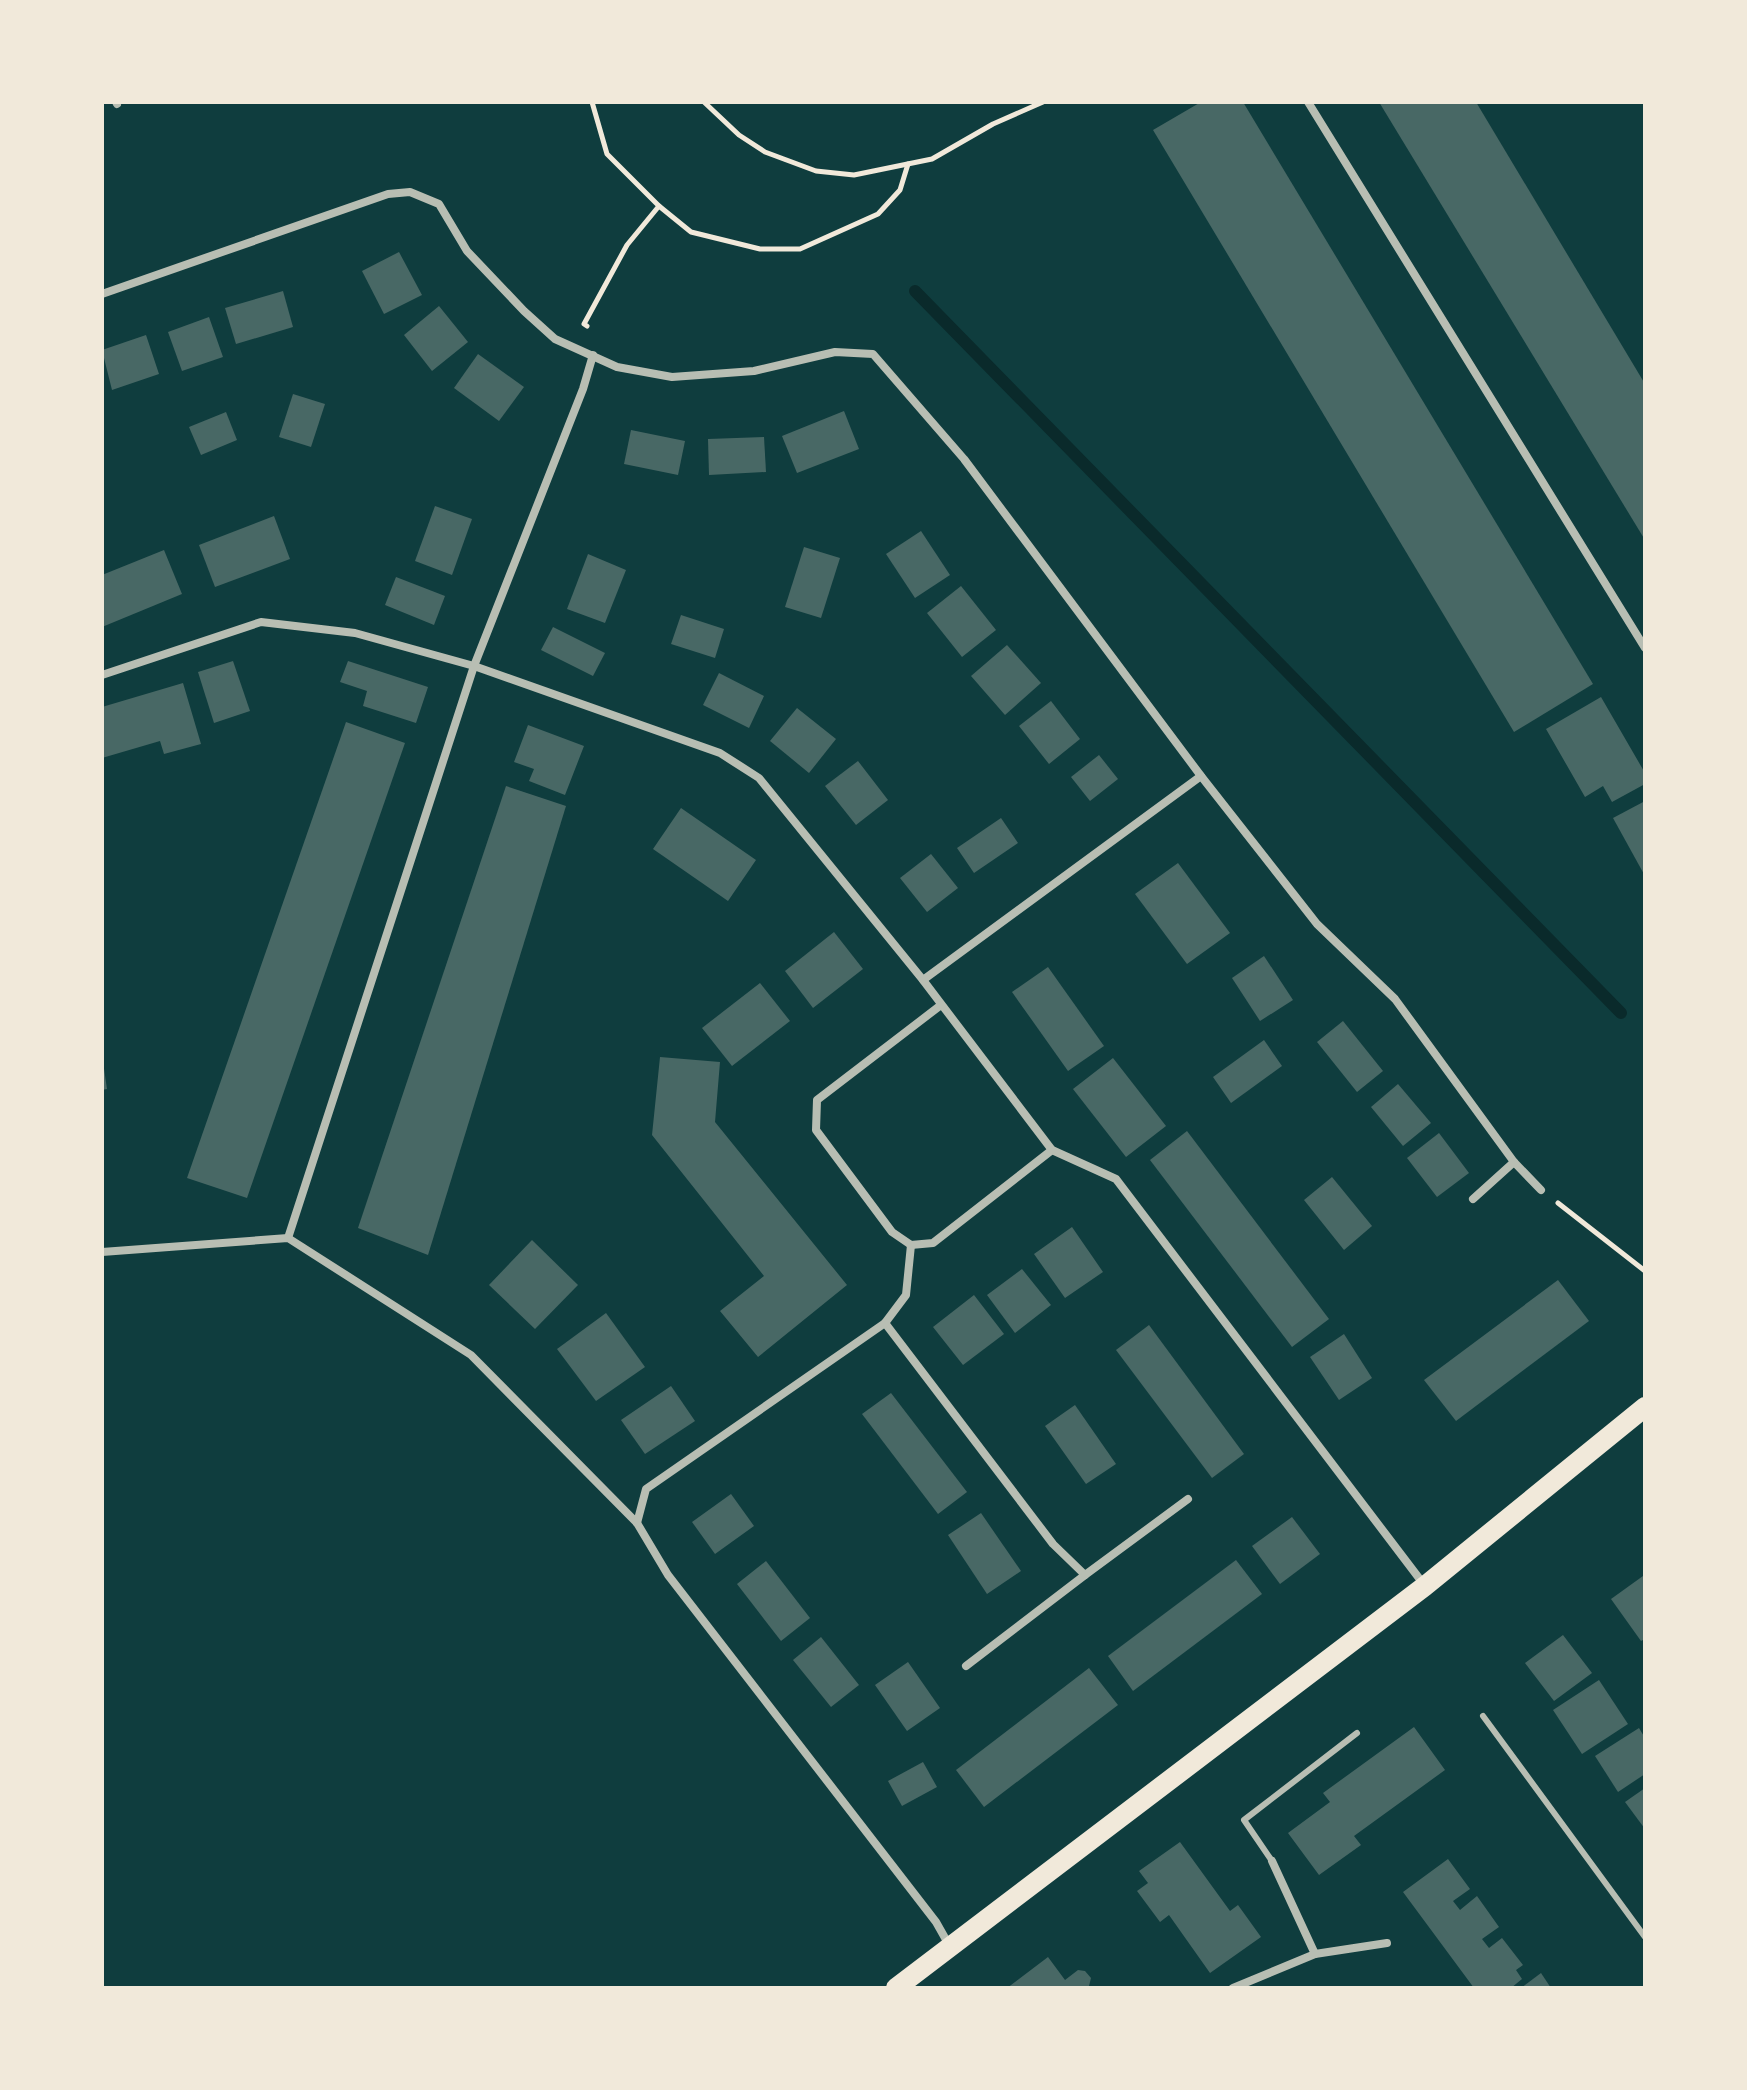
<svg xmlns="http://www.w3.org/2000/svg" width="1747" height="2090" font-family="Cabin,sans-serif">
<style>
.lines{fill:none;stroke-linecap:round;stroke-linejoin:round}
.stream{stroke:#0a2a2b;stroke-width:12}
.building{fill:#486865}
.path{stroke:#f1e9da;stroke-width:5}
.service{stroke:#b8beb3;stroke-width:6}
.minor{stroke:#b8beb3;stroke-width:8}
.primary{stroke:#f1e9da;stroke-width:20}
</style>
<rect width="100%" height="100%" fill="#0f3d3e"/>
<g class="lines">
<polyline class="stream" points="915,291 1621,1013"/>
</g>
<g class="building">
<polygon points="1201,102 1243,102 1593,684 1514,732 1153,130"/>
<polygon points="1379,102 1476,102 1645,384 1645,540"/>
<polygon points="399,252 422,295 384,314 362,271"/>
<polygon points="283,291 293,327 236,344 225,308"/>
<polygon points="439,306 468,342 432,371 404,335"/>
<polygon points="209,317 223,357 182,371 168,332"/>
<polygon points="146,335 159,374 112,390 102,350"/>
<polygon points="478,354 524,387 499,421 454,388"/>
<polygon points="293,394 325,404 311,447 279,437"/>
<polygon points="844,411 859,449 797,473 782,436"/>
<polygon points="226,412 237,440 201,455 189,427"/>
<polygon points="631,430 685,441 678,475 624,464"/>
<polygon points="764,437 766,472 709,475 708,439"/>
<polygon points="435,506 472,519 452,575 415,561"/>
<polygon points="274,516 290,559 215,587 199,545"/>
<polygon points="921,531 950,575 915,598 886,554"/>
<polygon points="804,547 840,558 821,618 785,607"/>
<polygon points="164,550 182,594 102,627 102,575"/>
<polygon points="588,554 626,570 605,623 567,609"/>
<polygon points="396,577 445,596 434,625 385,605"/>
<polygon points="961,586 996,630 962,657 927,613"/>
<polygon points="681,615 724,629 715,658 671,644"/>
<polygon points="553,627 605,653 593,676 541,650"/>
<polygon points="1007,645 1041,683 1005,715 971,676"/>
<polygon points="233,661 250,711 214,723 198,672"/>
<polygon points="348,661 428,687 416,723 363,706 367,691 340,682"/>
<polygon points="719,673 764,696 749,728 703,705"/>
<polygon points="183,683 201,744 164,754 160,741 102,758 102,707"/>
<polygon points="1601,697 1645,773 1645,784 1612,802 1603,786 1585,797 1546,729"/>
<polygon points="1051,701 1080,739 1049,764 1019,726"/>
<polygon points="797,708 836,739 809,773 770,741"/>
<polygon points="346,722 405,743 247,1198 187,1178"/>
<polygon points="528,725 584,746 565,795 529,781 534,769 514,762"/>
<polygon points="1099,755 1118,779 1090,801 1071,777"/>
<polygon points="858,761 888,800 856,825 825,786"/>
<polygon points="506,786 566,806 428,1255 358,1228"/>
<polygon points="1645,801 1645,876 1613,818"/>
<polygon points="681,808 756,860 728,901 653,849"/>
<polygon points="1001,818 1018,843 974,873 957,848"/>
<polygon points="931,854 958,888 927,912 900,878"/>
<polygon points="1178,863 1230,933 1187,964 1135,894"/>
<polygon points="834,932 863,969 813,1008 785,971"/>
<polygon points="1264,956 1293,1000 1260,1021 1232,978"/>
<polygon points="1048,967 1104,1046 1068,1071 1012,992"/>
<polygon points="760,983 790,1021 732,1066 702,1028"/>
<polygon points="1343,1021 1383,1071 1357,1092 1317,1042"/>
<polygon points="1264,1040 1282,1066 1231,1103 1213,1077"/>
<polygon points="102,1055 107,1089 102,1090"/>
<polygon points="660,1057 720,1062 715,1122 847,1285 758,1357 720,1311 764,1276 652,1135"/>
<polygon points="1113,1058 1166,1126 1126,1157 1073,1089"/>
<polygon points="1398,1084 1431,1123 1403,1146 1371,1107"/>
<polygon points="1187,1131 1329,1319 1292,1347 1150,1160"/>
<polygon points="1439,1133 1469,1173 1437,1197 1407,1158"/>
<polygon points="1332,1177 1372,1226 1344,1250 1304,1200"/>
<polygon points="1072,1227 1103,1272 1065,1298 1034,1254"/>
<polygon points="532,1240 578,1285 535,1329 489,1285"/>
<polygon points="1022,1269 1051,1305 1015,1333 987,1295"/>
<polygon points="1558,1280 1589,1321 1456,1421 1424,1380"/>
<polygon points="974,1295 1004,1334 963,1365 933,1327"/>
<polygon points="606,1313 645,1367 596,1401 557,1349"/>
<polygon points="1149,1325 1244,1454 1212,1478 1116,1350"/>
<polygon points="1344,1334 1372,1378 1339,1400 1310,1357"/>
<polygon points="671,1386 695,1421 645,1454 621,1420"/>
<polygon points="891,1393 967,1492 938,1514 862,1414"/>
<polygon points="1075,1405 1116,1464 1086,1484 1045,1426"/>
<polygon points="731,1494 754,1526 715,1554 692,1522"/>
<polygon points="981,1513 1021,1571 987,1594 948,1535"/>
<polygon points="1292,1517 1320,1554 1280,1584 1252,1546"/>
<polygon points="1236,1560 1262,1594 1133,1691 1108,1656"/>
<polygon points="766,1561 810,1618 781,1641 737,1584"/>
<polygon points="1643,1576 1645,1639 1641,1641 1611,1599"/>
<polygon points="1563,1635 1592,1673 1554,1701 1525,1663"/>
<polygon points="821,1637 859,1685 831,1707 793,1660"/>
<polygon points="908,1662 940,1708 907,1731 875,1685"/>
<polygon points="1089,1668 1118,1705 984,1807 956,1770"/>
<polygon points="1599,1680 1628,1724 1582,1754 1553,1710"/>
<polygon points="1414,1727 1445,1770 1354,1836 1361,1845 1319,1875 1288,1833 1330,1802 1323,1793"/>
<polygon points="1639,1728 1645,1738 1645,1774 1618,1792 1595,1756"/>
<polygon points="923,1762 937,1787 902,1806 888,1781"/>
<polygon points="1645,1788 1645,1829 1625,1802"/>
<polygon points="1180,1842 1230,1911 1238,1905 1261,1937 1210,1973 1169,1915 1160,1922 1137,1891 1148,1883 1139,1871"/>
<polygon points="1448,1859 1470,1889 1453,1901 1460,1910 1477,1896 1499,1927 1482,1939 1489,1948 1502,1938 1523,1965 1516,1970 1522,1979 1511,1988 1474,1988 1403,1892"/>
<polygon points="1048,1957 1065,1980 1078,1970 1085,1971 1091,1978 1089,1986 1007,1988"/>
<polygon points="1541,1973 1551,1988 1521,1988"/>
</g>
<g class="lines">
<g class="path">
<polyline points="704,102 739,135 765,152 816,171 854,175 932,159 993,124 1043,102"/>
<polyline points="659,206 691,232 760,249 800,249 878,214 900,190 908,164"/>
<polyline points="587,326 584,324 627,245 659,206 607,154 592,102"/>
<polyline points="1558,1203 1645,1271"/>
</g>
<g class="service">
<polyline points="1483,1716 1645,1937"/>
<polyline points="1272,1861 1244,1820 1357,1733"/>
</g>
<g class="minor">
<polyline points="116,102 117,104"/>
<polyline points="1308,102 1645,648"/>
<polyline points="102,294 388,194 410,192 439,204 467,251 524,311 555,339 617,367 672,377 754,371 835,352 873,354 964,459 1201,776 1317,924 1395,999 1514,1162 1541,1190"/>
<polyline points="102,675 261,622 355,633 474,666 720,753 759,778 923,980 1052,1150 1116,1179 1425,1586"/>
<polyline points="923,980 1201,776"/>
<polyline points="941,1005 817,1100 816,1130 892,1232 911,1245 933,1243 1052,1150"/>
<polyline points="1473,1199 1514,1162"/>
<polyline points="288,1238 474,666 583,389 593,355"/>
<polyline points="102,1252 288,1238 471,1355 637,1523 668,1575 936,1922 949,1945"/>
<polyline points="885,1323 1053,1544 1085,1575 966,1666"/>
<polyline points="637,1523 646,1489 885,1323 906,1295 911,1245"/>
<polyline points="1085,1575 1188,1499"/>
<polyline points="1315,1954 1387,1943"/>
<polyline points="1233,1988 1315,1954 1272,1861"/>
</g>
<polyline class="primary" points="896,1988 1425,1586 1645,1407"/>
</g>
<rect width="1747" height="2090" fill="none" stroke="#f1e9da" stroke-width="208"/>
</svg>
